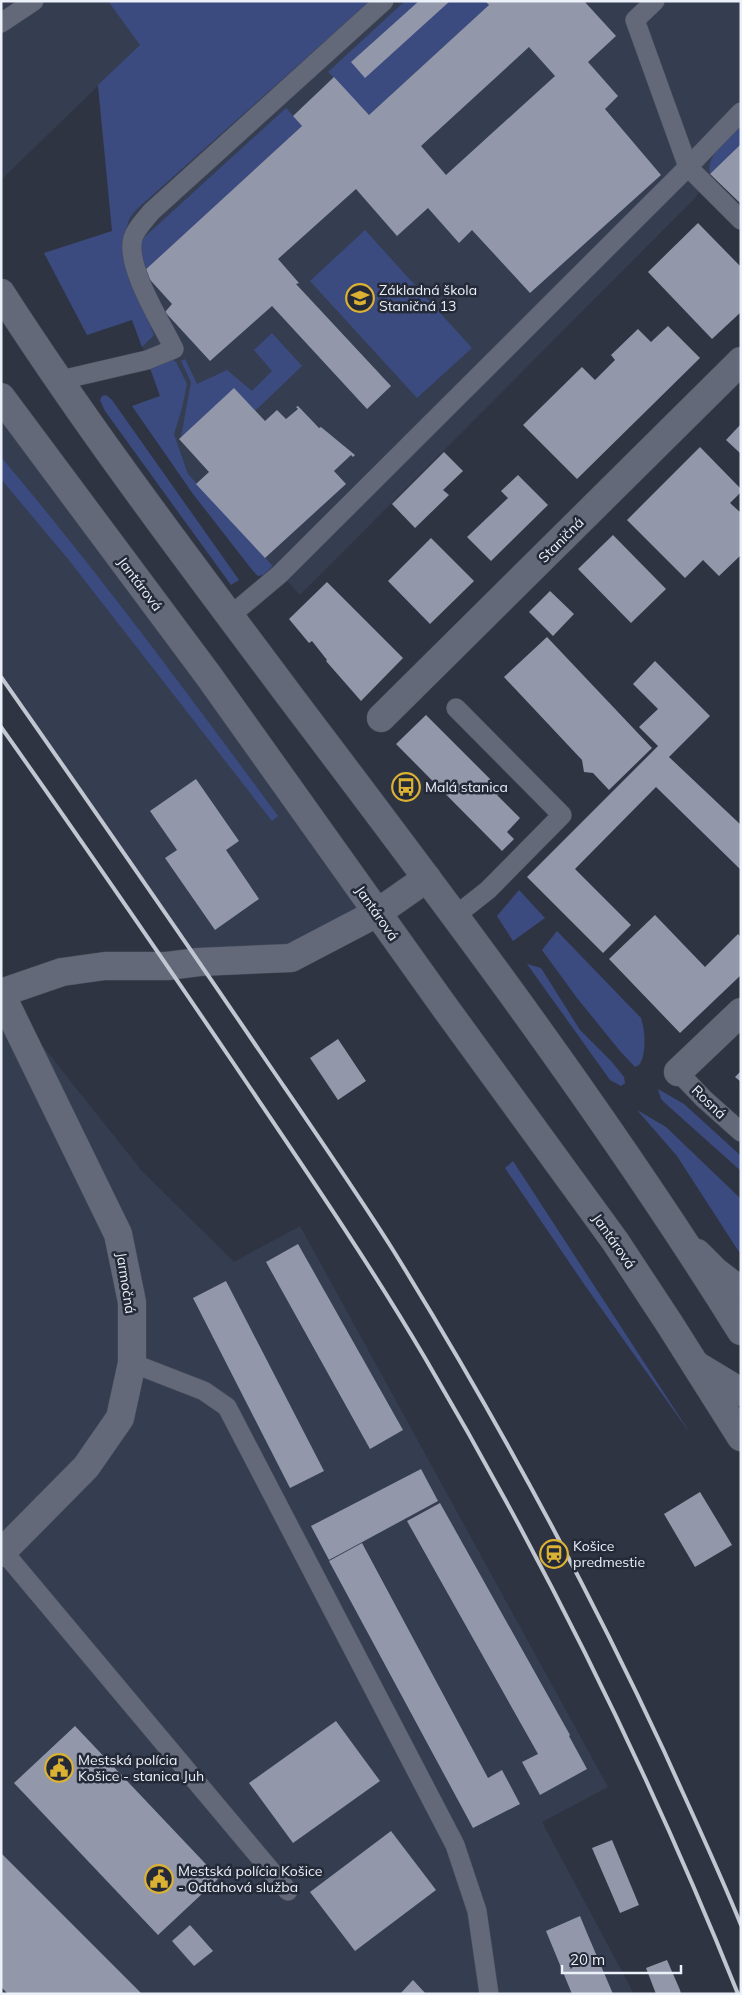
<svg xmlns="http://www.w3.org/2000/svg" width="742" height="1995" font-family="Mulish,sans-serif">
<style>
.built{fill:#353d51}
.green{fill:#3b4b80}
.building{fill:#9298aa;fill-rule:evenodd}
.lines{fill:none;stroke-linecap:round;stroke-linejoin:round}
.service-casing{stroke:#4a4f5a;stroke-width:20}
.minor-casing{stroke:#4a4f5a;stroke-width:29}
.tertiary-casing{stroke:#4a4f5a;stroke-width:29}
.service{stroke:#636979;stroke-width:19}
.minor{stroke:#636979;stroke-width:28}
.tertiary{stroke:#636979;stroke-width:28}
.rail{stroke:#c1c6d0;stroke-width:4}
.labels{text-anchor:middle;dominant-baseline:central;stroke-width:5;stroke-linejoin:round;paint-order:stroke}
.poi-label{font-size:14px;fill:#ecf0f9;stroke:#252a38;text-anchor:start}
.street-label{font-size:14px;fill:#ecf0f9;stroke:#252a38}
</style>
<rect width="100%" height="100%" fill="#2f3442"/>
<g class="built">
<polygon points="1,1 741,1 741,144 710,174 696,197 300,595 188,474 117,276 98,86 1,180"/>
<polygon points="1,397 377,913 291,958 199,962 1,680"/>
<polygon points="1,994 142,1171 234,1262 300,1226 608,1787 542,1822 634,1994 1,1994"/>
</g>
<g class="green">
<path d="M108,1H370L147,200C141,205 132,213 129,220C115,254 142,303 154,335L142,347L132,320L87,335L44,253L112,231L98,85L140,45Z"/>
<polygon points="405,1 485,1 489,5 369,115 328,72"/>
<polygon points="286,108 302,126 143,272 139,242"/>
<path d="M741,125V144L710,174C706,154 728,138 741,125Z"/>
<polygon points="365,230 472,348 417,398 310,281"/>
<polygon points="272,333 302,366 255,411 234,389 181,437 191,382 181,361 185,359 197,384 227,370 252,391 272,371 254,350"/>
<polygon points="168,356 176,362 187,384 182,408 174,434 188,474 273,566 263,575 258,576 253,571 193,494 132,406 160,396 150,368"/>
<polygon points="106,395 112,400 239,580 231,585 105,411 100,400 102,396"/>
<path d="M1,457C99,573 188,694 278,816L272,821L68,559L1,479Z"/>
<polygon points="519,890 545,918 513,941 497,916"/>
<path d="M557,931L641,1018C645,1030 647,1054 639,1065L635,1067L620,1051L577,998L542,950Z"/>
<polygon points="527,964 541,968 580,1030 612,1062 624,1077 625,1083 621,1086 610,1080"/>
<polygon points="658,1089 684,1104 741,1156 741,1171 666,1104 661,1099"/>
<polygon points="637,1110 666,1127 741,1199 741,1255 677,1156"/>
<polygon points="513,1161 692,1436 586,1287 505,1168"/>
</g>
<g class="building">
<polygon points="419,1 450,1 365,78 351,62"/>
<path d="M485,1H584L616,36L588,62L618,96L605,109L661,175L530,293L472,230L459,243L428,208L397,236L356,189L278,259L299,283L296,284L391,386L367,409L272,306L210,361L165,312L172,304L143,272L302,126L293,116L334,77L369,115L489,5ZM529,47L555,76L446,175L421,146Z"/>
<polygon points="741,144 741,204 710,174"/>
<polygon points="698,223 741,267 741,312 712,339 648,272"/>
<polygon points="668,326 700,358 577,479 523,425 582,367 595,380 615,360 611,355 638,329 651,342"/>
<polygon points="234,388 265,421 277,410 286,419 298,409 296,407 298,406 319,428 321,427 355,455 353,457 351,455 334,471 346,484 265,558 196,484 209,472 179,439"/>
<polygon points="741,424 741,454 726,440"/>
<polygon points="700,447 741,489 741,492 730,503 741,513 741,555 719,576 703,560 685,578 627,520"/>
<polygon points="444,452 463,471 443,490 449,495 415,528 392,504"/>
<polygon points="518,475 548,505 491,561 467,537 508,498 501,491"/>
<polygon points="613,535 666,589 631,623 578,569"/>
<polygon points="431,538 474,581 430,624 388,581"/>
<polygon points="327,582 403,658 361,701 326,661 327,660 312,641 309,643 289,619"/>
<polygon points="550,591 574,614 553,636 529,612"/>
<polygon points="547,637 652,748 609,790 593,773 584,772 582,760 504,677"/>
<polygon points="655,661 710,716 669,757 741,825 741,870 656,787 575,869 631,925 603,953 527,877 658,746 639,727 658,709 633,684"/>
<polygon points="426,715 502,791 497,795 520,818 507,832 514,839 502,851 396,744"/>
<polygon points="196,779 239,841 226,850 259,899 215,930 165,858 177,850 150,811"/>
<polygon points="655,915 705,967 738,934 741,937 741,975 680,1033 609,959"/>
<polygon points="338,1039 366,1081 338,1100 310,1058"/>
<polygon points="741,1071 741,1082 735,1077"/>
<polygon points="298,1244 403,1430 370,1449 266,1262"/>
<polygon points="226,1281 324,1471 290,1488 193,1298"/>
<polygon points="421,1469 438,1501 329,1560 311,1526"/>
<polygon points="700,1492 732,1545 695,1567 664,1514"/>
<polygon points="440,1503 570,1735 569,1736 587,1769 540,1795 522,1762 538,1754 407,1521"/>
<polygon points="362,1543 488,1778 502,1770 520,1804 473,1828 329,1561"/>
<polygon points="336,1721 380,1781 293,1843 249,1783"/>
<polygon points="75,1726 219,1878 158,1935 14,1783"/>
<polygon points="391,1831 436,1890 355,1951 310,1892"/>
<polygon points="612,1840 639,1905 620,1913 592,1848"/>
<polygon points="1,1853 142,1994 8,1994 1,1987"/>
<polygon points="580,1916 587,1933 613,1994 572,1994 546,1931"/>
<polygon points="190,1925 213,1951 194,1966 172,1941"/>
<polygon points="667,1960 680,1990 681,1994 656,1994 646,1968"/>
<polygon points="413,1980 426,1994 400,1994"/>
</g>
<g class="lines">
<defs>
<g id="service">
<polyline points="1,23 34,1"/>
<polyline points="741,112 688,167 741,220"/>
<path d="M61,380L147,360L174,349C161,322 125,266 133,238C136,228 145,220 151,212L384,1"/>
<polyline points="230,616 280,574 688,167 635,20 655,1"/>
<polyline points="455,916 488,890 562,815 456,708"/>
<polyline points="678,1072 704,1099 741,1132"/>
<polyline points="132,1363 204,1391 227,1407 455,1845 477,1911 489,1994"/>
<polyline points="3,1551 288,1891"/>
</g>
<g id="minor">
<polyline points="381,718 741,361"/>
<polyline points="1,993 62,972 105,966 167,966 199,962 291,958 377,913 427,878"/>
<polyline points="1,994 118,1234 132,1302 132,1363 120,1418 86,1467 1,1553"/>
<polyline points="678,1072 741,1012"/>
<polyline points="697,1253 715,1271 741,1291"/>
<polyline points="696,1365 741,1392"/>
</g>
<g id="tertiary">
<path d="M1,293C91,433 192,565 292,699C448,905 604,1111 741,1331"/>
<polyline points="1,397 208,675 441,1002 615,1241 669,1323 741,1437"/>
</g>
</defs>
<use href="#service" class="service-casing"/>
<use href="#minor" class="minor-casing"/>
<use href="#tertiary" class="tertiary-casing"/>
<use href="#service" class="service"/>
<use href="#minor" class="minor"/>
<use href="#tertiary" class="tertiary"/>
<g class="rail">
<path d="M1,677C88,801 174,925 259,1050C304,1116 350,1182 393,1250C493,1412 584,1579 664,1751C690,1809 717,1866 741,1925"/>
<path d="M1,727C79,837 156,949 232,1061C298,1159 365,1256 425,1358C545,1562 650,1774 738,1994"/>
</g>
</g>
<defs>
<symbol id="school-ring" viewBox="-11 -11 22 22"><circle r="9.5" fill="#252a38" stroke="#dcb233" stroke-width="1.5"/><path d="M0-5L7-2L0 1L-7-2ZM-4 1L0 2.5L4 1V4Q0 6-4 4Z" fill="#dcb233"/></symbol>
<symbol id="bus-ring" viewBox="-11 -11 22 22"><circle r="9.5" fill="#252a38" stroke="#dcb233" stroke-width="1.5"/><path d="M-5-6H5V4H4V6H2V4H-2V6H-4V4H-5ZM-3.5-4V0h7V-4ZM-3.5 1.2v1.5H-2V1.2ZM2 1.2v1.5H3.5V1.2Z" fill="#dcb233"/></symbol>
<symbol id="station-ring" viewBox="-11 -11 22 22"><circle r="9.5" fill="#252a38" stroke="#dcb233" stroke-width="1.5"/><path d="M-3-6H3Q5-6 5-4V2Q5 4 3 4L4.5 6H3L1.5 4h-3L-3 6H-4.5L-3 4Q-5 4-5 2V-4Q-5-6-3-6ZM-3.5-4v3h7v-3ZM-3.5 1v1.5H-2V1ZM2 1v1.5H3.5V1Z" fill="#dcb233"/></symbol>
<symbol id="civic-ring" viewBox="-11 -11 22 22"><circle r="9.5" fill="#252a38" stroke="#dcb233" stroke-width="1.5"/><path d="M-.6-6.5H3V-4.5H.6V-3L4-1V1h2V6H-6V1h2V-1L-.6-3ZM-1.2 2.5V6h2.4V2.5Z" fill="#dcb233"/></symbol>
</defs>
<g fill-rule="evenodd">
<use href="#school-ring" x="344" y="282" width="32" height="32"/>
<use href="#bus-ring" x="390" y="771" width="32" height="32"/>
<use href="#station-ring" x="538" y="1538" width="32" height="32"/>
<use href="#civic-ring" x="43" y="1752" width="32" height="32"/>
<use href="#civic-ring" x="143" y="1863" width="32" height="32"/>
</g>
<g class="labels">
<g class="poi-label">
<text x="379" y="290">Základná škola<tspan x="379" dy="16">Staničná 13</tspan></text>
<text x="425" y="787">Malá stanica</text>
<text x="573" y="1546">Košice<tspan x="573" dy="16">predmestie</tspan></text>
<text x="78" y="1760">Mestská polícia<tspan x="78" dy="16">Košice - stanica Juh</tspan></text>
<text x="178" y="1871">Mestská polícia Košice<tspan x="178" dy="16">- Odťahová služba</tspan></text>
</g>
<g class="street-label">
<text transform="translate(561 540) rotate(-45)">Staničná</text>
<text transform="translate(140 584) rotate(53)">Jantárová</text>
<text transform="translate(377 913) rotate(55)">Jantárová</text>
<text transform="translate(709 1102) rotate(44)">Rosná</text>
<text transform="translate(614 1241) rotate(55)">Jantárová</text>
<text transform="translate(126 1283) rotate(81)">Jarmočná</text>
</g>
</g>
<rect width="742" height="1995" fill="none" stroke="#ecf0f9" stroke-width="5"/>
<path d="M562 1965v8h119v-8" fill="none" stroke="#ecf0f9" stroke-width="2.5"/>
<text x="570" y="1965" font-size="15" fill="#ecf0f9" stroke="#252a38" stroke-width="4" paint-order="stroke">20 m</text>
</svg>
